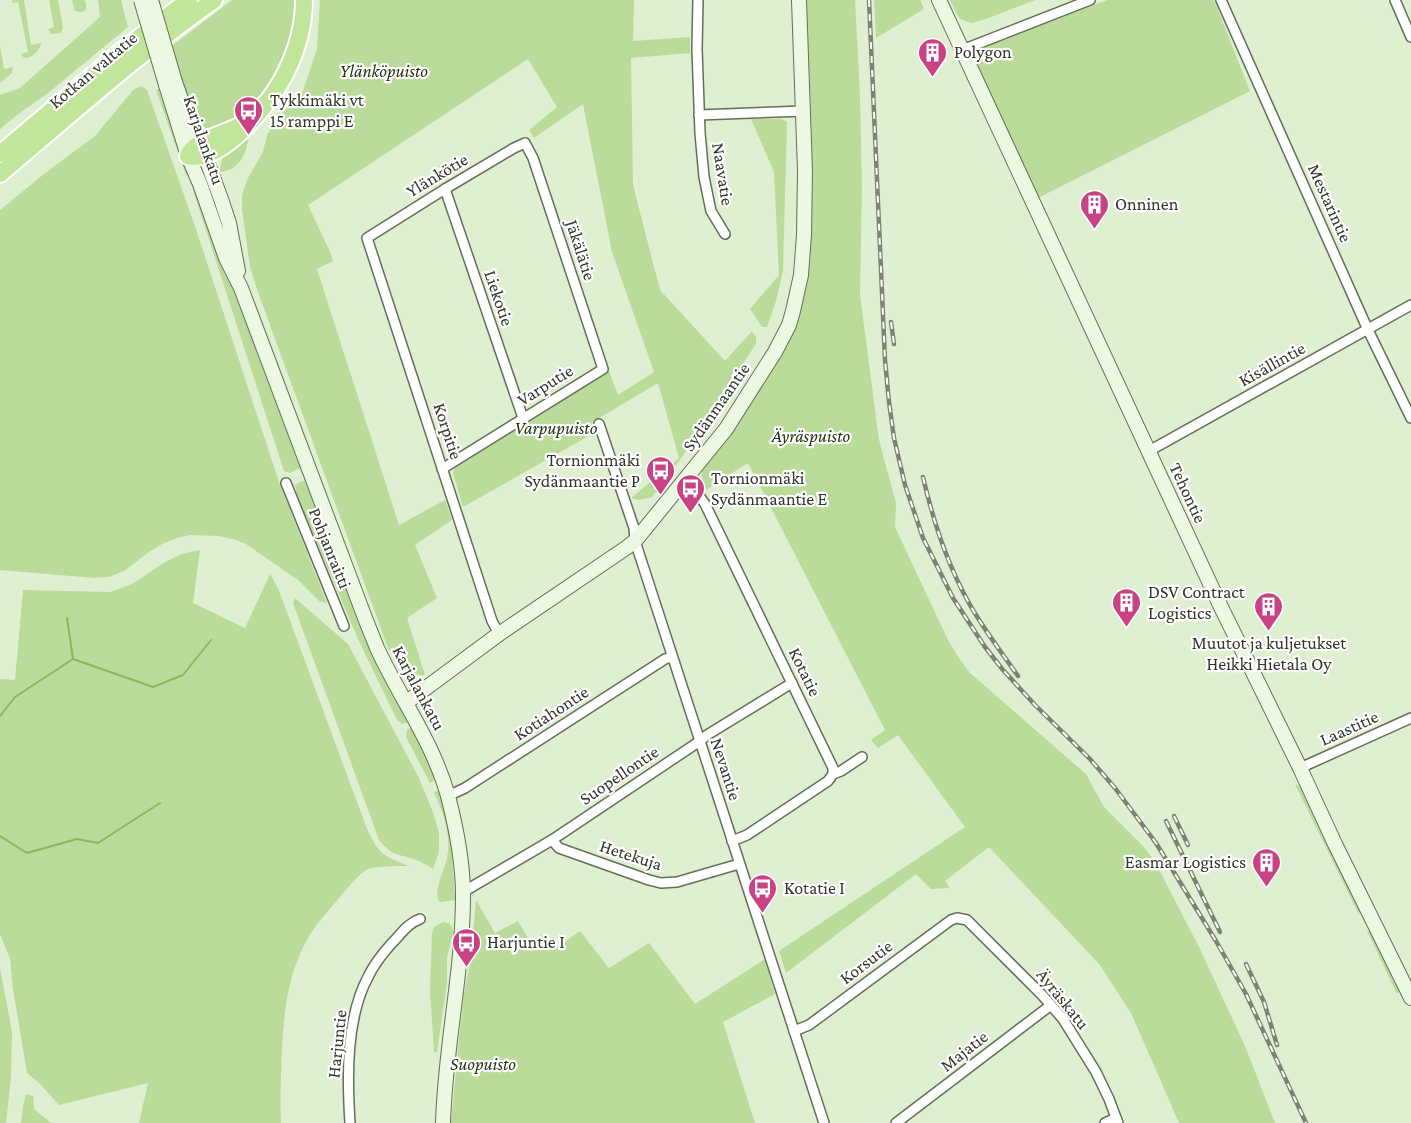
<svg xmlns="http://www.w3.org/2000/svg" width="1411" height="1123" font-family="'Crimson Pro',serif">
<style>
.green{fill:#badb9a}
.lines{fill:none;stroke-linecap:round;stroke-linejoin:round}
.stream{stroke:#8db75e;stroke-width:2}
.street-casing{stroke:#627056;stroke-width:12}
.secondary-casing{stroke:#627056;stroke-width:16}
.highway-casing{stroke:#fff;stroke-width:20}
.street{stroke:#fff;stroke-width:9}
.secondary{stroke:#ecf8e1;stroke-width:14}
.highway{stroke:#c1e69b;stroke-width:16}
.rail-casing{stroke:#7a8470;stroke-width:4.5}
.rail{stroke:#fff;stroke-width:2;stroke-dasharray:7;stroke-linecap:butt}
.secondary-bridge-casing{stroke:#627056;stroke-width:16;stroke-linecap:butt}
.secondary-bridge{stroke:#ecf8e1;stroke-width:14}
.labels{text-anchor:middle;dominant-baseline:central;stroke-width:4.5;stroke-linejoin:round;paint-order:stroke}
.poi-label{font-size:18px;fill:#31372b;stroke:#fff;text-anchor:start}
.street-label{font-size:18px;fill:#31372b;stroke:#fff}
.park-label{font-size:18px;font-style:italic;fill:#23340f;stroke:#fff}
</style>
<rect width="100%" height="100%" fill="#dfefd1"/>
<g class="green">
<path d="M13,0H24L31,45L41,43C41,50 31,59 24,58L21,54L28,52L18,2L12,3Z"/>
<polygon points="49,0 58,0 63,27 61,33 51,34 48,29 54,27"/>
<polygon points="72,0 84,0 86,2 86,10 82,12 75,11"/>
<polygon points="98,0 121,0 128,27 48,93 17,115 0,129 0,95 20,88 100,17"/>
<path d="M232,0H295C296,41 267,108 226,124C219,127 211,131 204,127C189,118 177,63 172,46Z"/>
<path d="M320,0H634L633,41L690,37V53L631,58L633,185L660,290L725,361L752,331L756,337V344L718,400L685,453L652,497L639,500L631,498L679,458L658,383L591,423L594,433L463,507L453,473L455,468L609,371L618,395L654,372L612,252L583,104L534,138L529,130L557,107L528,59L308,205L330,252L333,261L317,269L399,525L445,500L452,520L415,545L437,598L407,618L425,675C403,676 398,666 388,648L259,295L250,267L242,209V195L248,178L263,152L267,135L277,119L303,91L317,49Z"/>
<path d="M806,0H855L860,96L862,187L860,295L879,440L896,503L895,527L948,640L957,655L970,673L1086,774L1104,807L1142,845L1154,860L1199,947L1245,1046L1275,1123H1179L1132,1015L1100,965L989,847L945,881L950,888L931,889L916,874L786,973L779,951L965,827L898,735L878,748L871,740L885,730L748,463L706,490L702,480V471C713,455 726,440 737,424C762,389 787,350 801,309C812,275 811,240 812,205C813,137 809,68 806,0Z"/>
<polygon points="874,0 920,0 924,9 876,38"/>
<polygon points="950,0 1035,0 986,19 971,23 965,21 959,18"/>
<path d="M1107,0H1214L1250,91L1038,198L978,67C978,57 979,51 988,45Z"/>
<polygon points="0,46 4,69 13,67 12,73 0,83"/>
<polygon points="141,86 147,90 197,232 279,482 327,603 319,601 298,580 246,544 233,539 219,536 190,535 177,538 162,544 149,552 124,571 109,577 95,578 0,570 0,210 44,174 95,136 133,90"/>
<polygon points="160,88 190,174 186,175 156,90"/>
<polygon points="751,119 781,119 787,122 783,271 776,301 767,327 762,327 750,309 779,275 774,172"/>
<path d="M248,139C247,155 237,171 220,172C221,147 232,151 248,139Z"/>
<polygon points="196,189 300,462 300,468 290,473 284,471 193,190"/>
<polygon points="301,481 305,481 310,489 370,649 409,722 402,724 397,720 358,639 297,496 295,485"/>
<path d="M200,550L193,603L245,628L270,574L278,588L367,829C379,854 383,856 409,866C400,866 374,866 368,869C358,874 346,890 339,898C328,911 316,924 308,938C288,973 284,1011 282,1049C281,1074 280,1098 281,1123H139L148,1083L59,1105L40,1084L27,1073L13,989L10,959L0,934V679L15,680L23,590L111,592L134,583L165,562L182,554Z"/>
<path d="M295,598L348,644L418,776L433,812L439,833V852L433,869C428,866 422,862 416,860C397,853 393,857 379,840L293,603Z"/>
<polygon points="412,727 429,762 435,780 430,783 406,737 407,730"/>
<polygon points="1295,784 1300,787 1360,907 1359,915"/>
<path d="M439,790L451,839L455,900L441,902L438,900C435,886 444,872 447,858C452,835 443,813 434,792Z"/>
<polygon points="476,900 495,933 518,921 531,943 542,935 553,950 580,931 609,968 649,943 695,1004 765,959 775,994 723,1022 755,1123 451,1123 459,1039 464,994 470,963"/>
<polygon points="443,922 449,923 452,927 453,933 447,958 447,983 437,1052 434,1052 430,991 432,933 434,927"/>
<polygon points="1367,931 1371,931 1399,987 1399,990 1397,994"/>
<polygon points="0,968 12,1032 11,1078 6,1123 0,1123"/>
<polygon points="26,1094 33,1096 34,1109 51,1123 21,1123 23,1106"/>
</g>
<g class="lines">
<g class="stream">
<polyline points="67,618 73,659"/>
<polyline points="0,716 15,697 73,659 153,687 183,675 211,640"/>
<polyline points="0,836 27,853 77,839 98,843 160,803"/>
</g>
<defs>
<g id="street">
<polyline points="698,0 697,49 700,133 704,177 711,211 725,234"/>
<polyline points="1221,0 1368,330 1411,418"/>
<polyline points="1395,0 1411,37"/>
<polyline points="962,50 1090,0"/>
<polyline points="699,115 804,111"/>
<polyline points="445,189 523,418"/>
<polyline points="599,424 634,528 635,541 824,1123"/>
<polyline points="1149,451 1411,305"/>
<polyline points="442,469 603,369 533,158 525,143 514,148 445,189 367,238 492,621 499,634"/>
<polyline points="684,482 693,487 705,504 833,768 833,774 828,781 747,835 732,841"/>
<polyline points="286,483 344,626"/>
<polyline points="1300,768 1411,718"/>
<polyline points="833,774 841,771 862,757"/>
<polyline points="448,796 465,788 665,659 672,657"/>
<polyline points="552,840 559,848 649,880 661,883 677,882 739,864"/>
<polyline points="463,892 552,840 700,741 707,735 792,683"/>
<polyline points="794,1031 809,1025 951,920 957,918 967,920 1042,995 1063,1019 1096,1072 1109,1099 1118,1123"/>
<path d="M350,1123C347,1077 346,1018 368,977C374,964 383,953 392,943C401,934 408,923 420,919"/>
<polyline points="896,1123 1051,1005"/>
<polyline points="1105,1123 1116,1118"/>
</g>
<g id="secondary">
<polyline points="939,0 1220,605 1300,768 1335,844 1411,998"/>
<polyline points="175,82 186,113 205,156 221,199 229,223 238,271"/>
<path d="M166,85L188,156L200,184L226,258L241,288L365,618C369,628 373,638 377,648C400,698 433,742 448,796C456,827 463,863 463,895C463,972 445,1047 443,1123"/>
<polyline points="407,702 499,634 626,548 635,541 726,429 775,352 789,325 793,311 801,275 804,235 805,171 799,0"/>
</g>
<g id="highway">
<path d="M267,102C259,110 251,118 241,125C228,133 192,141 188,156C223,164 273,100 286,72C297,50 304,25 304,0"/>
<polyline points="0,154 124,49 189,0"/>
<path d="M0,174C70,115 139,53 214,0"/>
</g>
</defs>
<use href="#street" class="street-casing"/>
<use href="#secondary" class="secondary-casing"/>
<use href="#highway" class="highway-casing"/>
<use href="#street" class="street"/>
<use href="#secondary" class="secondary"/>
<use href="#highway" class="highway"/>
<defs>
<g id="rail">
<polyline points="869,0 885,360 889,402 894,438 905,485 923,538 953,598 985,647 1003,670 1035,705 1090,759 1115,788 1156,843 1216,941 1246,994 1306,1123"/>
<polyline points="891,322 894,344"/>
<path d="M923,477C934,525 950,573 976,615C989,636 1004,656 1018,676"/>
<polyline points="1174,816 1188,845"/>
<polyline points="1166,821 1220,932"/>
<polyline points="1246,964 1264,1002 1277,1045"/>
</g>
</defs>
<use href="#rail" class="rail-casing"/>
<use href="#rail" class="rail"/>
<defs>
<g id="secondary-bridge">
<polyline points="141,0 166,85"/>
<polyline points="151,0 175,82"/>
</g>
</defs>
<use href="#secondary-bridge" class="secondary-bridge-casing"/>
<use href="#secondary-bridge" class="secondary-bridge"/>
</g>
<defs>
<symbol id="building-pin" viewBox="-11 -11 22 30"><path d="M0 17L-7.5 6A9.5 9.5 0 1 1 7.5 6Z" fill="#c94384" stroke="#fff"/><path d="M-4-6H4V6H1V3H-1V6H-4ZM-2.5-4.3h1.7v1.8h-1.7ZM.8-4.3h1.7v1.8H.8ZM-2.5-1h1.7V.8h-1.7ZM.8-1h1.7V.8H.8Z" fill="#fff"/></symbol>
<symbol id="bus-pin" viewBox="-11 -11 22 30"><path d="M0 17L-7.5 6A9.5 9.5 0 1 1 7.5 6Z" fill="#c94384" stroke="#fff"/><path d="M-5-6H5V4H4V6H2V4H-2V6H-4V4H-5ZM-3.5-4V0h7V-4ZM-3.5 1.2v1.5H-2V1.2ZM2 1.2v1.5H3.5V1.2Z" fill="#fff"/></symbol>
</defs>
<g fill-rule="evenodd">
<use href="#building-pin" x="916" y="36" width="33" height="45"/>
<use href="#bus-pin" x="232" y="94" width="33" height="45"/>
<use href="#building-pin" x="1078" y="188" width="33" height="45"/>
<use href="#bus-pin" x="644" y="454" width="33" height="45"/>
<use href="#bus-pin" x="674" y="472" width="33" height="45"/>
<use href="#building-pin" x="1110" y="586" width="33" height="45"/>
<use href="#building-pin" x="1252" y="590" width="33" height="45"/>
<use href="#building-pin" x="1250" y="846" width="33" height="45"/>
<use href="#bus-pin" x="746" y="872" width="33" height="45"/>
<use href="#bus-pin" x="450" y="926" width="33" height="45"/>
</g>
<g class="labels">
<g class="poi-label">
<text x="954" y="52">Polygon</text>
<text x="270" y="100">Tykkimäki vt<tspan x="270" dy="21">15 ramppi E</tspan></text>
<text x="1115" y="204">Onninen</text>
<text x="640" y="460" text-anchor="end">Tornionmäki<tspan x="640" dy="21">Sydänmaantie P</tspan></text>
<text x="711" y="478">Tornionmäki<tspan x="711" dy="21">Sydänmaantie E</tspan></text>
<text x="1148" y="592">DSV Contract<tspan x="1148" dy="21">Logistics</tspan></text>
<text x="1269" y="643" text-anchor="middle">Muutot ja kuljetukset<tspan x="1269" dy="21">Heikki Hietala Oy</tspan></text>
<text x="1246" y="862" text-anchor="end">Easmar Logistics</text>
<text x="784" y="888">Kotatie I</text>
<text x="487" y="942">Harjuntie I</text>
</g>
<g class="street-label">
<text transform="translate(93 70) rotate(-40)">Kotkan valtatie</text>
<text transform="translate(204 140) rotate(71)">Karjalankatu</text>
<text transform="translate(723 174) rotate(81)">Naavatie</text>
<text transform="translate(437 175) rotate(-31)">Ylänkötie</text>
<text transform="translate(1330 203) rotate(66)">Mestarintie</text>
<text transform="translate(581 250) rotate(72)">Jäkälätie</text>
<text transform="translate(499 298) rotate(71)">Liekotie</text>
<text transform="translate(1272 364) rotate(-29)">Kisällintie</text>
<text transform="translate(545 385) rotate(-32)">Varputie</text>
<text transform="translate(716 407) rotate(-55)">Sydänmaantie</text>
<text transform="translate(448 431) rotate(72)">Korpitie</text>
<text transform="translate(1188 493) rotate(65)">Tehontie</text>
<text transform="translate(330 548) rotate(68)">Pohjanraitti</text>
<text transform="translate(805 672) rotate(64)">Kotatie</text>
<text transform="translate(419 688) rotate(62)">Karjalankatu</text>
<text transform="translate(551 713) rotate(-33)">Kotiahontie</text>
<text transform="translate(1349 728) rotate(-24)">Laastitie</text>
<text transform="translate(726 769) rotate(72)">Nevantie</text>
<text transform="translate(619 775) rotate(-34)">Suopellontie</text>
<text transform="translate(631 855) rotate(18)">Hetekuja</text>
<text transform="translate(866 962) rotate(-37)">Korsutie</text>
<text transform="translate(1063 999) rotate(51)">Äyräskatu</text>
<text transform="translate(337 1044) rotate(-84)">Harjuntie</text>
<text transform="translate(964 1051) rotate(-38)">Majatie</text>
</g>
<g class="park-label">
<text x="384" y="71">Ylänköpuisto</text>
<text x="556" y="428">Varpupuisto</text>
<text x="811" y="436">Äyräspuisto</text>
<text x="483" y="1064">Suopuisto</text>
</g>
</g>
</svg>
